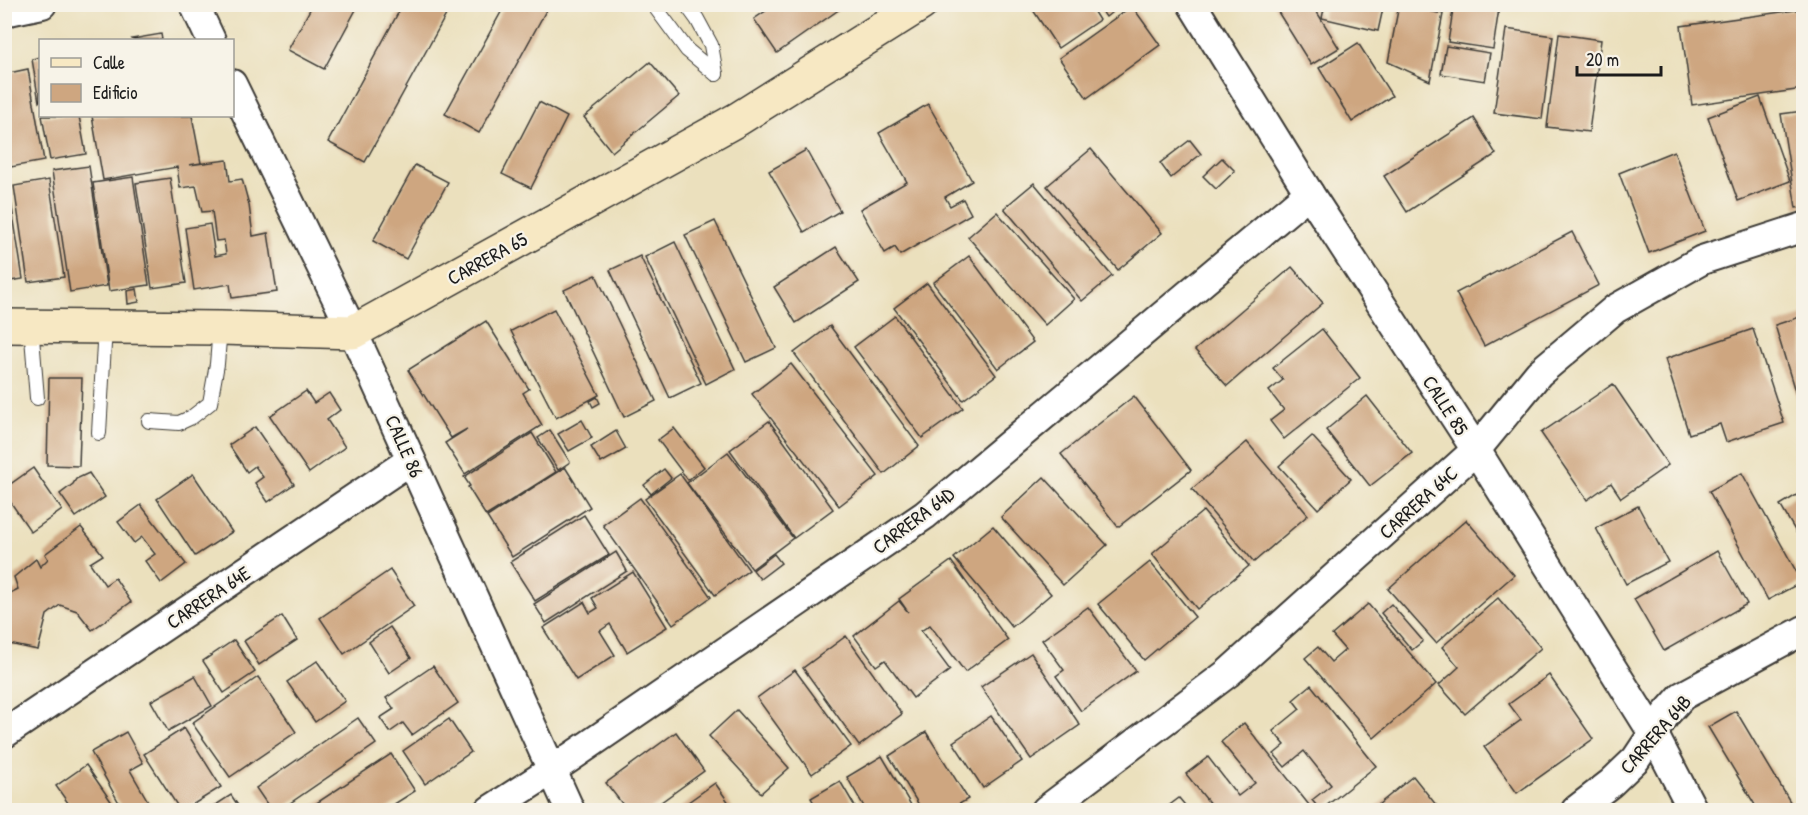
<svg xmlns="http://www.w3.org/2000/svg" width="1808" height="815" font-family="'Patrick Hand',sans-serif">
<style>
.building{fill:#cea680}
.lines{fill:none;stroke-linecap:round;stroke-linejoin:round}
.lane-casing{stroke:#3b3934;stroke-width:16}
.street-casing{stroke:#3b3934;stroke-width:32}
.secondary-casing{stroke:#3b3934;stroke-width:36}
.lane{stroke:#fff;stroke-width:14}
.street{stroke:#fff;stroke-width:28}
.secondary{stroke:#f7e8c3;stroke-width:33}
.labels{text-anchor:middle;dominant-baseline:central;stroke-width:4.5;stroke-linejoin:round;paint-order:stroke}
.street-label{font-size:20px;fill:#1c1c1c;stroke:#f7f3e8}
</style>
<rect width="100%" height="100%" fill="#f7f3e8"/>
<filter id="ink" filterUnits="userSpaceOnUse"><feTurbulence type="fractalNoise" baseFrequency=".0167" numOctaves="2"/><feDisplacementMap in="SourceGraphic" scale="12" xChannelSelector="R" yChannelSelector="G"/><feConvolveMatrix kernelMatrix="1 2 1 2 8 2 1 2 1" color-interpolation-filters="sRGB"/></filter>
<filter id="wash" filterUnits="userSpaceOnUse"><feTurbulence type="fractalNoise" baseFrequency=".008" numOctaves="4" result="noise"/><feDisplacementMap in="SourceGraphic" scale="24" xChannelSelector="R" yChannelSelector="G"/><feGaussianBlur stdDeviation="1.35" result="paint"/><feColorMatrix in="noise" values="0 0 0 0 0 0 0 0 0 0 0 0 0 0 0 0 0 1.4 0 .05"/><feComposite in="paint" operator="in"/></filter>
<g filter="url(#wash)">
<rect width="100%" height="100%" fill="#ebe0bd"/>
<g id="blocks">
<g class="building">
<polygon points="313,4 359,4 324,69 288,50"/>
<polygon points="403,4 452,4 365,162 328,142"/>
<polygon points="776,4 847,4 777,53 754,19"/>
<polygon points="1029,4 1089,4 1099,20 1058,48"/>
<polygon points="1097,4 1122,4 1106,17"/>
<polygon points="1273,4 1312,4 1339,48 1311,65"/>
<polygon points="1325,4 1384,4 1378,31 1322,18"/>
<polygon points="1454,4 1476,4 1499,8 1493,49 1448,42"/>
<polygon points="505,5 549,5 479,133 445,114"/>
<polygon points="1399,5 1443,14 1430,81 1388,62"/>
<polygon points="1132,6 1160,45 1087,98 1059,58"/>
<polygon points="1803,9 1803,89 1692,105 1681,26"/>
<polygon points="1506,29 1553,36 1542,119 1494,113"/>
<polygon points="161,34 162,40 133,40 132,39"/>
<polygon points="1559,34 1601,40 1589,132 1547,127"/>
<polygon points="1358,43 1392,96 1352,122 1319,68"/>
<polygon points="1446,46 1490,53 1485,81 1441,74"/>
<polygon points="40,57 40,101 39,102 32,59"/>
<polygon points="650,62 679,96 612,152 584,117"/>
<polygon points="28,69 44,161 11,167 4,130 4,74"/>
<polygon points="1760,97 1790,181 1738,201 1708,117"/>
<polygon points="539,102 567,117 531,188 502,174"/>
<polygon points="928,104 972,181 945,197 950,206 963,199 971,214 900,255 895,247 885,253 860,209 907,182 879,133"/>
<polygon points="1803,111 1803,207 1796,208 1781,114"/>
<polygon points="42,116 79,116 86,154 50,160"/>
<polygon points="92,116 192,116 201,163 189,165 227,160 230,181 242,179 249,205 253,236 268,233 277,292 232,298 230,284 194,290 185,228 210,224 215,256 226,254 224,240 216,241 212,211 202,212 196,186 180,188 177,167 103,180"/>
<polygon points="1474,118 1496,154 1407,212 1384,176"/>
<polygon points="1190,140 1201,154 1171,178 1160,163"/>
<polygon points="1091,149 1162,233 1118,270 1047,186"/>
<polygon points="806,150 840,211 804,232 769,171"/>
<polygon points="1674,151 1705,231 1649,253 1619,173"/>
<polygon points="1222,158 1235,171 1216,189 1203,176"/>
<polygon points="415,165 448,182 406,259 373,241"/>
<polygon points="89,166 107,286 70,292 52,171"/>
<polygon points="133,177 149,285 109,291 93,183"/>
<polygon points="170,178 186,283 152,288 136,183"/>
<polygon points="49,180 64,277 28,282 14,186"/>
<polygon points="8,182 23,279 4,282 4,183"/>
<polygon points="1034,183 1112,276 1082,301 1004,208"/>
<polygon points="997,212 1074,299 1045,325 968,237"/>
<polygon points="715,221 776,348 746,362 685,235"/>
<polygon points="1572,232 1599,285 1484,346 1456,293"/>
<polygon points="675,242 735,369 706,384 645,257"/>
<polygon points="836,247 859,282 796,323 774,287"/>
<polygon points="640,256 701,383 670,398 610,270"/>
<polygon points="969,256 1033,342 998,369 933,283"/>
<polygon points="1292,267 1323,303 1227,386 1195,350"/>
<polygon points="596,275 656,401 624,417 564,290"/>
<polygon points="927,283 996,375 963,400 894,308"/>
<polygon points="137,289 139,302 128,304 127,291"/>
<polygon points="554,309 599,395 556,418 511,331"/>
<polygon points="895,316 963,408 922,438 854,347"/>
<polygon points="1803,316 1803,418 1775,325"/>
<polygon points="486,321 529,389 523,393 542,425 465,474 445,443 467,429 451,438 408,370"/>
<polygon points="830,326 919,446 884,474 794,353"/>
<polygon points="1322,329 1360,378 1284,439 1270,421 1284,410 1269,391 1283,380 1273,368"/>
<polygon points="1753,329 1784,423 1726,442 1720,424 1689,434 1665,359"/>
<polygon points="791,364 878,476 839,506 752,394"/>
<polygon points="49,378 82,378 79,466 47,465"/>
<polygon points="1613,384 1668,465 1621,498 1611,483 1587,500 1541,433"/>
<polygon points="306,391 314,403 329,393 340,410 327,420 345,447 309,473 270,416"/>
<polygon points="1134,396 1191,470 1118,527 1061,454"/>
<polygon points="1367,396 1412,453 1370,486 1326,430"/>
<polygon points="597,397 600,403 593,407 590,401"/>
<polygon points="582,420 592,438 569,451 558,434"/>
<polygon points="769,421 833,509 794,538 730,450"/>
<polygon points="255,427 294,484 268,502 255,483 263,477 255,466 247,472 229,445"/>
<polygon points="674,428 704,467 688,480 658,440"/>
<polygon points="550,430 570,462 558,470 538,438"/>
<polygon points="616,431 626,449 601,463 591,447"/>
<polygon points="532,433 556,472 486,516 468,487 470,486 464,477"/>
<polygon points="1312,436 1351,479 1318,509 1279,466"/>
<polygon points="1247,442 1308,515 1254,562 1192,489"/>
<polygon points="728,452 793,538 752,569 687,483"/>
<polygon points="565,467 590,507 512,557 487,517"/>
<polygon points="33,468 62,510 31,532 5,494 5,488"/>
<polygon points="664,469 671,478 651,494 644,485"/>
<polygon points="89,473 105,497 76,517 60,494 73,484 76,479"/>
<polygon points="1742,473 1802,582 1768,600 1709,491"/>
<polygon points="193,474 232,532 195,556 157,499"/>
<polygon points="680,474 749,570 715,595 645,499"/>
<polygon points="1044,477 1107,545 1063,585 1001,517"/>
<polygon points="1803,491 1803,544 1780,505"/>
<polygon points="640,498 711,597 673,624 603,525"/>
<polygon points="141,505 186,564 161,583 145,561 155,554 142,537 134,543 118,522"/>
<polygon points="1638,506 1668,562 1626,584 1596,528"/>
<polygon points="1203,511 1249,566 1197,609 1152,554"/>
<polygon points="584,515 609,555 535,601 510,562"/>
<polygon points="1466,520 1514,575 1436,643 1388,589"/>
<polygon points="993,526 1051,594 1012,627 954,558"/>
<polygon points="81,527 103,555 90,563 105,585 115,578 131,602 92,630 77,611 60,605 47,615 38,650 4,643 4,596 18,589 14,577 36,559 40,567 48,559 45,554"/>
<polygon points="1717,551 1747,604 1664,651 1634,599"/>
<polygon points="616,552 627,571 546,623 534,604"/>
<polygon points="774,554 781,563 760,579 753,570"/>
<polygon points="951,561 1008,640 965,672 930,625 921,631 950,670 913,698 885,660 876,666 854,636 899,601 908,612 899,599"/>
<polygon points="1150,562 1195,617 1144,660 1098,604"/>
<polygon points="390,570 414,606 344,654 320,618"/>
<polygon points="633,572 667,627 627,652 610,624 600,631 615,655 576,680 543,628 584,602 590,613 598,608 592,598"/>
<polygon points="1498,598 1541,648 1465,714 1439,685 1459,667 1442,647"/>
<polygon points="1368,604 1436,684 1374,738 1305,658 1318,647 1331,662 1345,650 1332,635"/>
<polygon points="1391,604 1423,641 1412,650 1381,613"/>
<polygon points="1088,607 1136,671 1081,711 1056,676 1064,670 1042,640"/>
<polygon points="282,616 297,640 259,665 244,641"/>
<polygon points="390,627 411,658 389,673 369,642"/>
<polygon points="846,636 902,714 859,746 803,668"/>
<polygon points="234,640 255,672 224,693 203,661"/>
<polygon points="1031,653 1080,725 1031,759 981,687"/>
<polygon points="317,661 345,701 315,722 287,682"/>
<polygon points="433,666 458,703 412,735 403,723 390,732 380,718 394,709 386,698"/>
<polygon points="795,670 851,746 812,774 757,698"/>
<polygon points="1549,675 1593,739 1517,793 1484,747 1521,720 1509,704"/>
<polygon points="195,676 212,706 168,731 151,701"/>
<polygon points="258,677 296,732 230,777 192,723"/>
<polygon points="1311,685 1376,766 1321,810 1320,810 1312,800 1331,785 1304,751 1285,767 1274,754 1285,745 1273,731 1300,709 1293,700"/>
<polygon points="737,710 789,768 761,793 709,736"/>
<polygon points="1736,711 1795,810 1758,810 1708,727"/>
<polygon points="991,716 1022,761 983,788 953,742"/>
<polygon points="358,718 376,744 280,810 271,810 256,788"/>
<polygon points="449,719 471,752 425,784 403,751"/>
<polygon points="1244,723 1313,810 1215,810 1186,774 1208,757 1238,796 1255,783 1221,742"/>
<polygon points="184,728 221,787 184,810 180,810 144,754"/>
<polygon points="126,732 143,763 130,770 153,810 123,810 91,752"/>
<polygon points="676,732 704,771 650,810 627,810 606,783"/>
<polygon points="926,732 968,799 949,810 922,810 889,756"/>
<polygon points="391,754 415,791 385,810 306,810"/>
<polygon points="882,756 914,810 866,810 847,777"/>
<polygon points="86,765 117,810 73,810 56,786"/>
<polygon points="1413,776 1437,806 1434,808 1436,810 1372,810"/>
<polygon points="840,781 857,810 818,810 811,798"/>
<polygon points="715,783 734,810 677,810"/>
<polygon points="231,795 241,810 208,810"/>
<polygon points="1179,798 1189,810 1163,810"/>
<polygon points="64,804 68,810 54,810"/>
</g>
</g>
</g>
<g filter="url(#ink)">
<use href="#blocks" fill-opacity="0" stroke="#3b3934" stroke-width="1.5"/>
<g class="lines">
<defs>
<g id="lane">
<polyline points="653,4 687,50 716,74"/>
<polyline points="686,4 697,19 711,45 716,74"/>
<polyline points="31,325 37,398"/>
<polyline points="149,421 179,423 192,417 210,403 217,364 220,328"/>
<polyline points="99,433 105,326"/>
</g>
<g id="street">
<polyline points="194,4 211,40"/>
<polyline points="1192,4 1309,193 1476,450 1654,735 1693,810"/>
<polyline points="4,12 42,4"/>
<polyline points="232,84 353,332 570,810"/>
<polyline points="4,734 411,460"/>
<polyline points="490,810 552,770 925,515 1309,193"/>
<polyline points="1046,810 1228,673 1476,450 1539,373 1615,309 1702,260 1804,227"/>
<polyline points="1576,810 1611,783 1636,759 1666,714 1682,696 1804,630"/>
</g>
<polyline id="secondary" points="4,326 220,328 353,332 738,119 921,4"/>
</defs>
<use href="#lane" class="lane-casing"/>
<use href="#street" class="street-casing"/>
<use href="#secondary" class="secondary-casing"/>
<use href="#lane" class="lane"/>
<use href="#street" class="street"/>
<use href="#secondary" class="secondary"/>
</g>
</g>
<g class="labels">
<g class="street-label">
<text transform="translate(487 258) rotate(-29)">CARRERA 65</text>
<text transform="translate(1446 405) rotate(57)">CALLE 85</text>
<text transform="translate(405 446) rotate(66)">CALLE 86</text>
<text transform="translate(1418 502) rotate(-42)">CARRERA 64C</text>
<text transform="translate(913 520) rotate(-37)">CARRERA 64D</text>
<text transform="translate(208 597) rotate(-34)">CARRERA 64E</text>
<text transform="translate(1655 734) rotate(-49)">CARRERA 64B</text>
</g>
</g>
<rect width="1808" height="815" fill="none" stroke="#f7f3e8" stroke-width="24"/>
<rect x="39" y="39" width="195" height="78" fill="#f7f3e8" stroke="#9f9d96" stroke-width="1.5"/>
<rect x="51" y="58" width="30" height="9" fill="#f7e8c3" stroke="#9f9d96" stroke-width="1.5"/>
<text x="93" y="69" font-size="18" fill="#1c1c1c">Calle</text>
<rect x="51" y="84" width="30" height="18" fill="#cea680" stroke="#9f9d96" stroke-width="1.5"/>
<text x="93" y="99" font-size="18" fill="#1c1c1c">Edificio</text>
<path d="M1577 66v9h84v-9" fill="none" stroke="#1c1c1c" stroke-width="3"/>
<text x="1586" y="66" font-size="18" fill="#1c1c1c" stroke="#f7f3e8" stroke-width="4.5" paint-order="stroke">20 m</text>
</svg>
